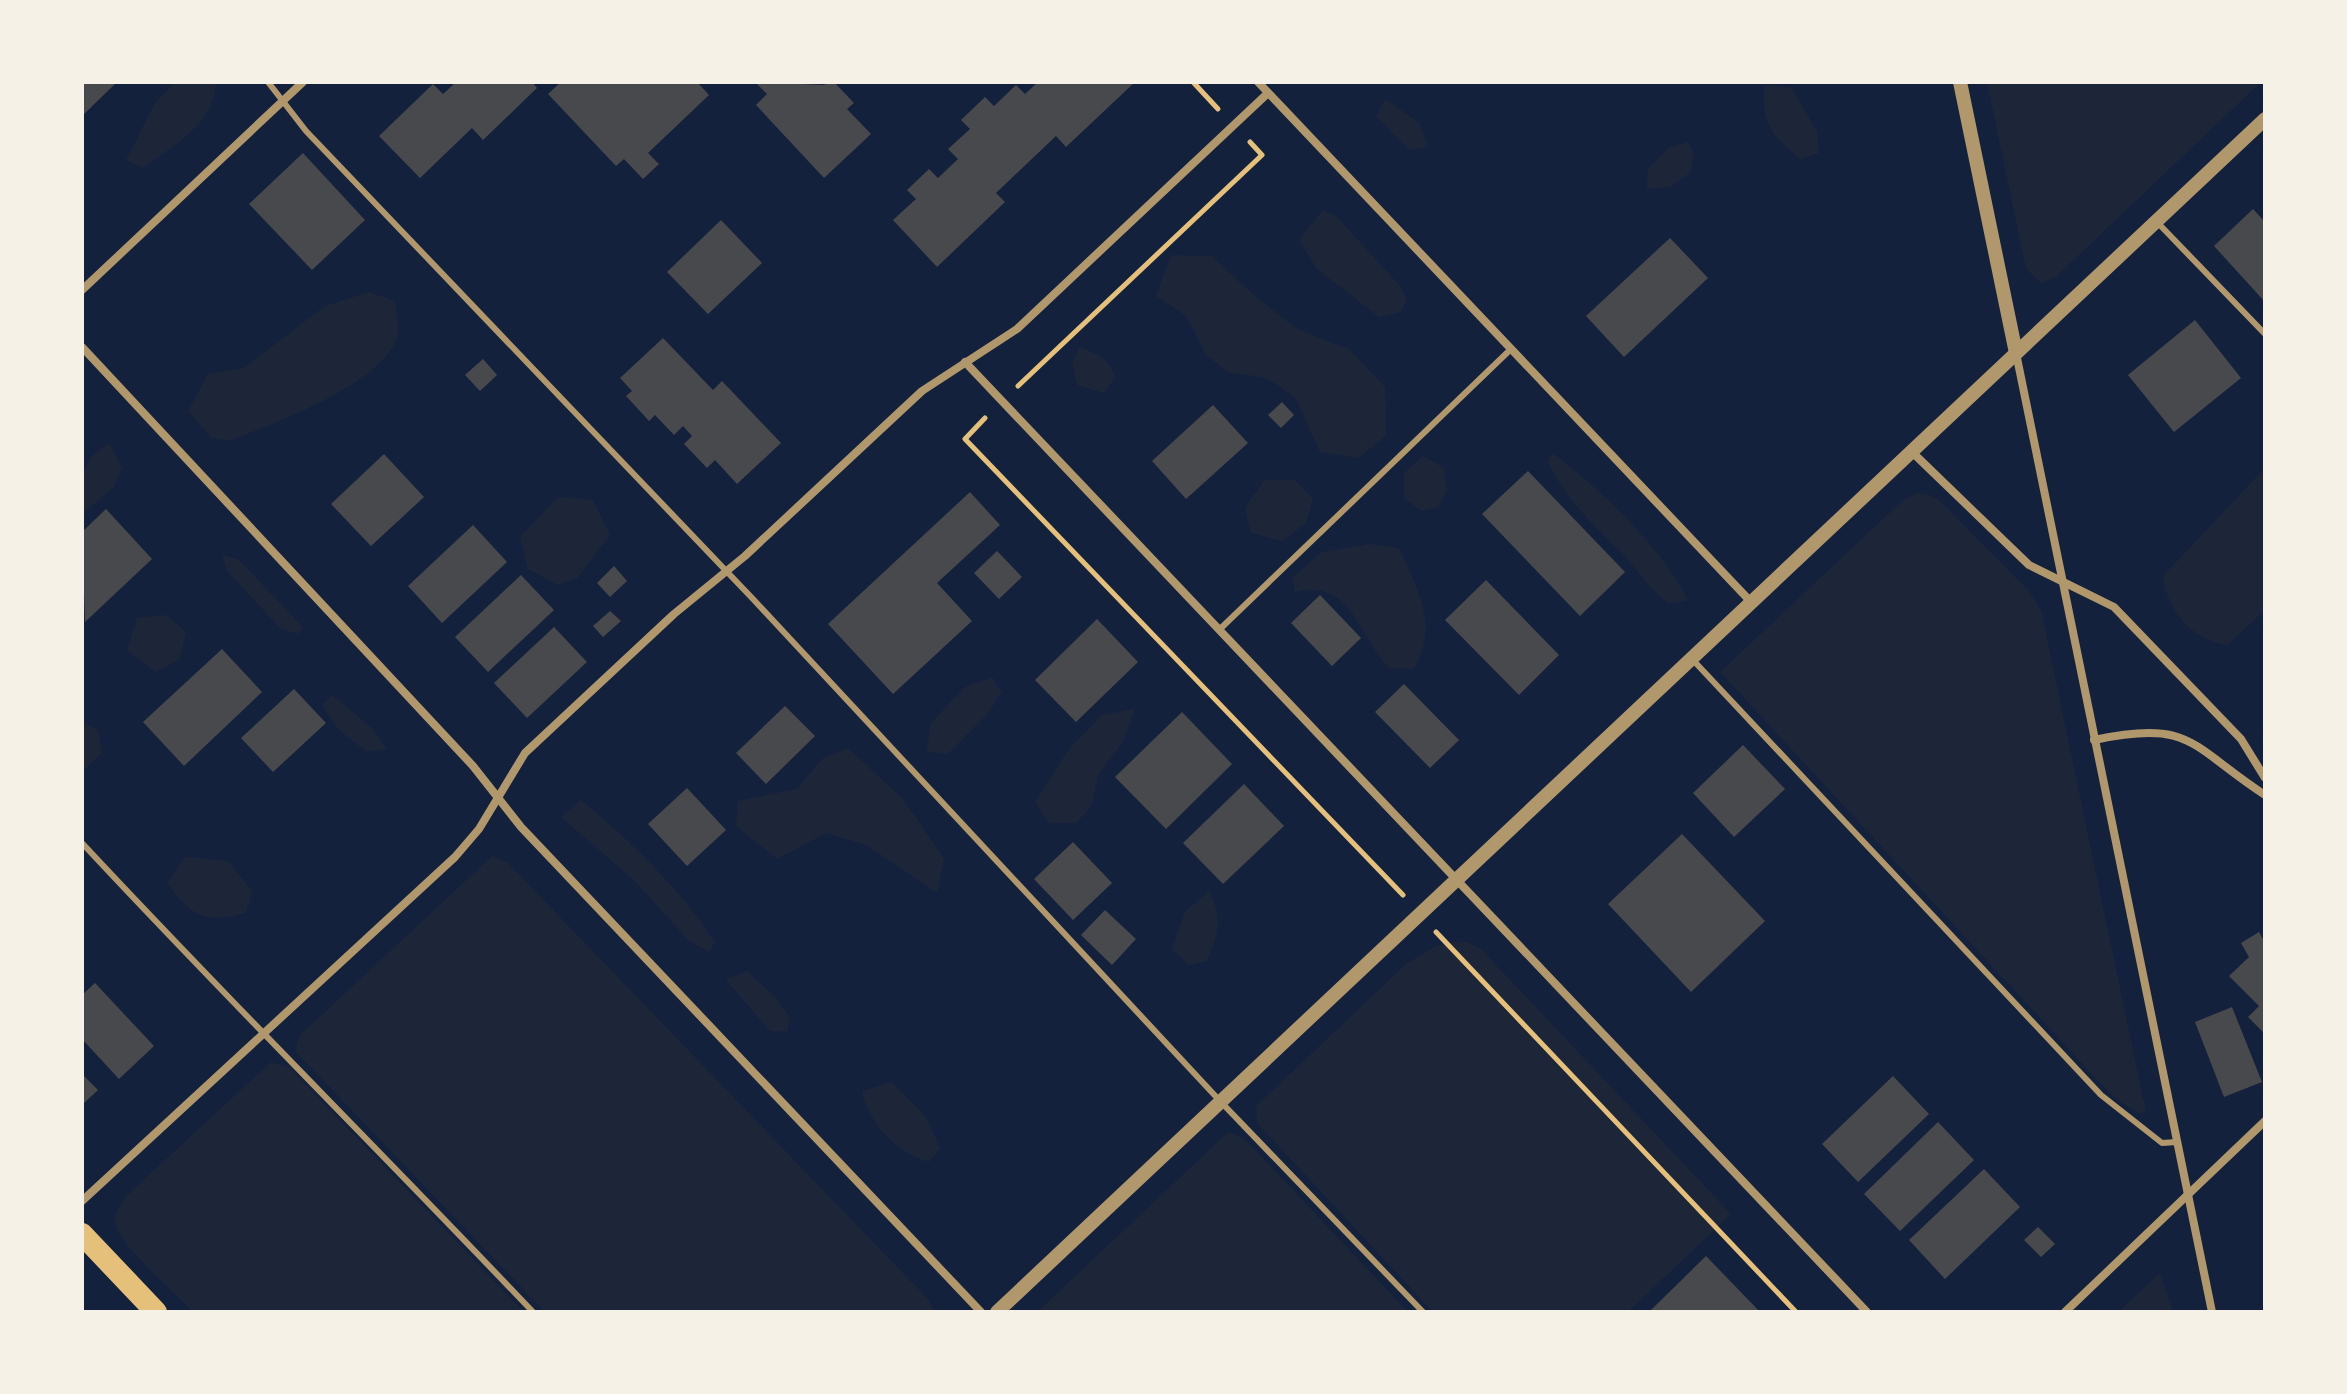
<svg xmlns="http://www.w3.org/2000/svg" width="2347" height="1394" font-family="Georgia,serif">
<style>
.green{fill:#1d2539}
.building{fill:#48494c}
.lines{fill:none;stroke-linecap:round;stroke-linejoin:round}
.path{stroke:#e5c07b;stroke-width:5}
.service{stroke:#b1986c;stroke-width:6}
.minor{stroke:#b1986c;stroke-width:8}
.tertiary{stroke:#b1986c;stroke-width:14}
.trunk{stroke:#e5c07b;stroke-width:22}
</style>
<rect width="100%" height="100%" fill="#14213d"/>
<g class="green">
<path d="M175,82H216C215,123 173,146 143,168L126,160L155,103Z"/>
<polygon points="1987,82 2261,82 2056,277 2041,283 2026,269"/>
<path d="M1765,85L1791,87L1817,131L1819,153L1800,159C1772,136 1760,123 1765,85Z"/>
<polygon points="1385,99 1419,123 1428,147 1409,150 1376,116"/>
<polygon points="1688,142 1694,154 1690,173 1670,187 1647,189 1648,169 1668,148"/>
<polygon points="1323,210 1336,216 1399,285 1407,299 1401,312 1379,317 1317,269 1299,240"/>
<polygon points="1171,255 1212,256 1258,299 1299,330 1349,349 1385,387 1386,436 1358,458 1320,452 1295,397 1266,378 1228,372 1206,355 1186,316 1156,296"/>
<path d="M369,292L395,301C396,311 400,329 397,338C381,385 272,424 229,441L211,438L188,411L208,374L244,368L325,306Z"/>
<path d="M1080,347C1097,354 1109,358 1115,377L1104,393L1077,385L1072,362Z"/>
<path d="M109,443L122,468L114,487L82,514C82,477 76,465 109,443Z"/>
<path d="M1552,453C1601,489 1661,547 1688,600L1669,604C1648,588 1640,572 1623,554C1593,525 1567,501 1548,462Z"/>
<polygon points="1423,456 1444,468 1447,491 1438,507 1422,511 1404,498 1404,473"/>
<path d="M2265,468V610L2227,645C2192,640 2167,611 2163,576Z"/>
<polygon points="1264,480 1295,480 1313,499 1306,523 1282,541 1251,533 1245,508"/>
<polygon points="1916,493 1930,495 1941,502 2029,591 2041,610 2146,1112 2139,1113 2120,1102 2103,1086 1720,672 1902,501"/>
<polygon points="558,497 593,500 610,535 577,578 557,585 528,569 520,537"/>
<path d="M1370,544L1399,548C1418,589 1439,626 1414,669L1389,668C1358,635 1351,578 1295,592L1292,578L1322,552Z"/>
<polygon points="222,555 238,559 303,627 299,634 281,629 227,571"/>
<polygon points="166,615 186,632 180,659 156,672 127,650 137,618"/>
<polygon points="992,677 1002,692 988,713 948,754 927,752 930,724 965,687"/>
<polygon points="332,695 372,728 387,749 367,752 339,730 322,705"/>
<polygon points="1135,709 1124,740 1098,776 1092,805 1076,823 1049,823 1035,802 1069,749 1102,715"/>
<polygon points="83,723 99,731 102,753 82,772"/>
<polygon points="848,748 904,800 944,859 937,893 866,845 826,833 777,859 736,826 738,801 797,789 822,759"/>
<path d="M581,800C632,842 678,887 715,942L709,952L688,940L634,880L561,817Z"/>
<polygon points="492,856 507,862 928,1299 935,1312 545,1312 295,1051 299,1036"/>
<path d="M185,857L228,861L252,891L246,913C206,924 191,917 167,883Z"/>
<path d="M1209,891C1223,917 1218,935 1207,961L1189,965L1172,949L1185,912Z"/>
<polygon points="1453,942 1467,942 1481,949 1731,1214 1628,1312 1433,1312 1257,1123 1256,1106 1406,964 1434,947"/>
<polygon points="747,971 775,997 790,1017 787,1032 770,1031 726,980"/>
<path d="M271,1062L290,1068L524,1312H193C176,1294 122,1247 116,1226C112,1216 120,1206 125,1197Z"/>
<path d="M892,1082L926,1117L940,1148L929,1162C897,1153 869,1124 862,1091Z"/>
<polygon points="1228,1132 1244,1138 1408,1312 1037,1312"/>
<polygon points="2160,1273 2173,1312 2118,1312"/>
</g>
<g class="building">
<polygon points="82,82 117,82 82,116"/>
<polygon points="456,82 532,82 537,88 483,140 472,128 420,178 379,136 433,84 443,94"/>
<polygon points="561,82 697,82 709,95 648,153 659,164 643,179 624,159 616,166 548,94"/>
<polygon points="755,82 823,85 834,82 854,103 847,109 871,134 824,178 756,105 767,94"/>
<polygon points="1038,82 1135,82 1066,147 1056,136 996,193 1005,202 937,267 893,220 916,199 907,190 929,169 938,178 958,159 948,149 970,129 961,120 985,97 994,106 1016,85 1025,94"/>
<polygon points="303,153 365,220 312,270 249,204"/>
<polygon points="2253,209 2265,222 2265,302 2214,246"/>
<polygon points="721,220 762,263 708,314 667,272"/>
<polygon points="1670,238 1708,278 1624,357 1586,316"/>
<polygon points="2195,320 2241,378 2174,432 2128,375"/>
<polygon points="663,338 713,390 722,381 781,443 737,484 715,460 707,468 684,444 692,436 683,426 674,435 655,415 649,421 626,396 632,391 620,378"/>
<polygon points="483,359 497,375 480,391 465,375"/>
<polygon points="1282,402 1294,415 1281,428 1268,415"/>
<polygon points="1213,405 1248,443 1186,499 1152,461"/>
<polygon points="384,454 424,497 371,546 331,504"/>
<polygon points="1528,471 1625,572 1580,616 1482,514"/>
<polygon points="970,492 1000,525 937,583 972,621 893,694 828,624"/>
<polygon points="106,509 152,559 85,622 82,532"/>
<polygon points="473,525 507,562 442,623 408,586"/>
<polygon points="997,551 1022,577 999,599 974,573"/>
<polygon points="614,566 627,581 610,597 597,583"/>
<polygon points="521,575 554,610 488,672 455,637"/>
<polygon points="1486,580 1559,655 1519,695 1445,620"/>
<polygon points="1320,595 1361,638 1332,666 1291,623"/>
<polygon points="610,611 621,621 603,637 593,626"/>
<polygon points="1097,619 1138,662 1076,722 1035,680"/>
<polygon points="554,627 587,662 527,718 494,683"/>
<polygon points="222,649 262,692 184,766 143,722"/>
<polygon points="1404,684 1459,740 1430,768 1375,712"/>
<polygon points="294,689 326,723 273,772 241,738"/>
<polygon points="785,706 815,736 766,784 736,753"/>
<polygon points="1182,712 1232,764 1166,829 1115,777"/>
<polygon points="1743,745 1785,789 1734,837 1693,793"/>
<polygon points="1244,784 1284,826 1223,884 1183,843"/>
<polygon points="687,788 726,830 687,866 648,824"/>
<polygon points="1682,834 1765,921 1691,992 1608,904"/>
<polygon points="1073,842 1112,883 1073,920 1034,879"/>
<polygon points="1105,910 1136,939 1112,965 1081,935"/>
<polygon points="2259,932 2265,943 2265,1034 2248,1017 2259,1006 2229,976 2249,957 2241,943"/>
<polygon points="95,983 154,1046 119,1079 82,1039 82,995"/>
<polygon points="2232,1007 2262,1082 2224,1097 2195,1022"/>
<polygon points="82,1074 98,1090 82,1105"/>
<polygon points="1893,1076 1929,1114 1858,1182 1822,1144"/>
<polygon points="1938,1122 1974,1160 1900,1231 1864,1194"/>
<polygon points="1984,1169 2020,1207 1945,1279 1909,1240"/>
<polygon points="2038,1227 2055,1244 2041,1257 2024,1240"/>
<polygon points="1706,1256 1760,1312 1649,1312"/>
</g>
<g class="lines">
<g class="path">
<polyline points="1193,82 1218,109"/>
<polyline points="1018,386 1262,155 1250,142"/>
<polyline points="985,418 965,439 1403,895"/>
<polyline points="1436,932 1796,1312"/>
</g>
<g class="service">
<polyline points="268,82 306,131 753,599 1220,1101 1423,1312"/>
<polyline points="2156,221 2265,334"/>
<polyline points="1219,630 1511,349"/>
<polyline points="1692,659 2101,1095 2162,1143 2177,1142"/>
<path d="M82,843C230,1002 384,1155 533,1312"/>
</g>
<g class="minor">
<polyline points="1258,82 1752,603"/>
<polyline points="82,290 303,82"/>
<polyline points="82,347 473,766 521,827 981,1312"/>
<polyline points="2016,353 2212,1312"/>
<polyline points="965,362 1867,1312"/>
<polyline points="1912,452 2029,565 2114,607 2241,739 2265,778"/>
<path d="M2094,740C2192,719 2190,746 2265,795"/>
<polyline points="82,1201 455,857 479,829 525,753 674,614 745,556 922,391 1017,329 1268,93"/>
<polyline points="2065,1312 2265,1121"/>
</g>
<g class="tertiary">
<polyline points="1960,82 2016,353"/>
<polyline points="997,1312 2265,119"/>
</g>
<polyline class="trunk" points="82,1234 156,1312"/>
</g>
<rect width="2347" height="1394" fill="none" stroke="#f6f1e7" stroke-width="168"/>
</svg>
